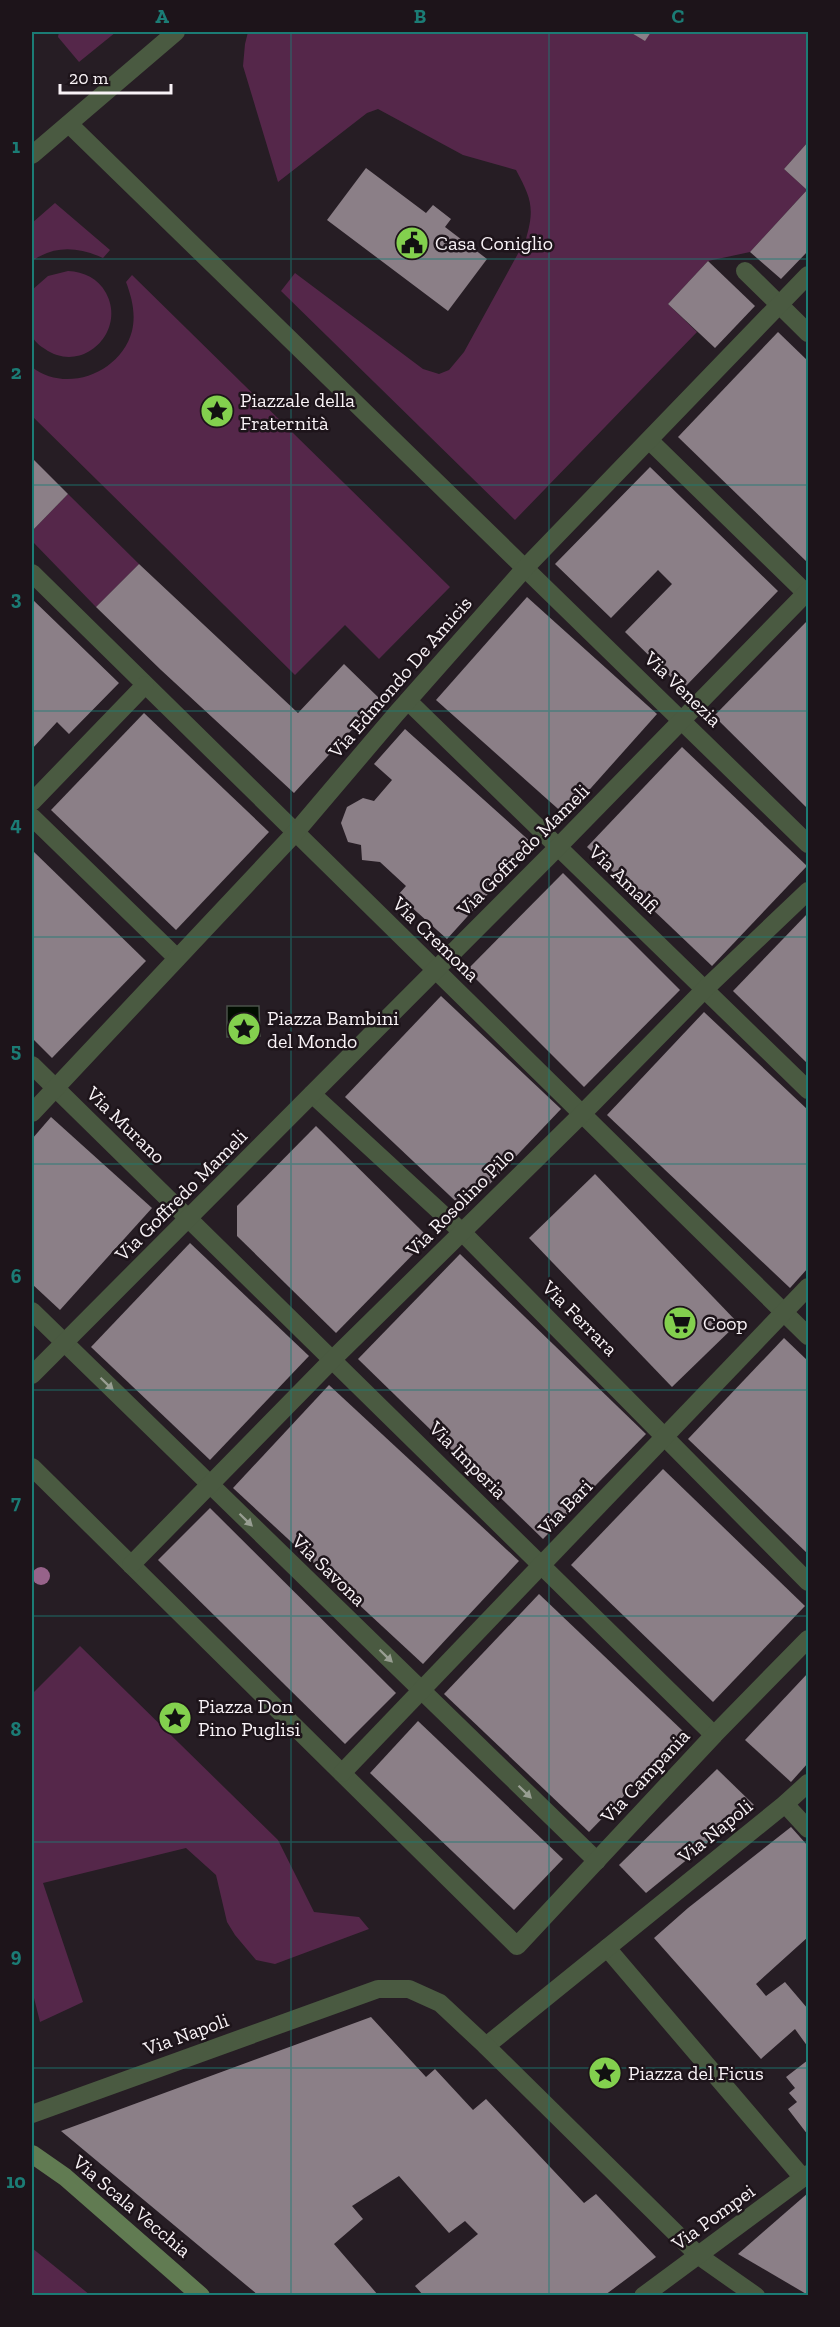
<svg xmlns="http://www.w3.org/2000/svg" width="840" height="2327" font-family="'Zilla Slab',serif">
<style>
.green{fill:#55274a}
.water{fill:#010d00;stroke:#4b524a;stroke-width:1.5}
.building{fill:#8b7f87}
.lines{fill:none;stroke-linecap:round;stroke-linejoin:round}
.street{stroke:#4a5a41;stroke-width:18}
.secondary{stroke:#617b52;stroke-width:18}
.tree{fill:#97638a}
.oneway{fill:#989e92}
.grid{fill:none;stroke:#1b7c75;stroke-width:1.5;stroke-opacity:0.55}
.labels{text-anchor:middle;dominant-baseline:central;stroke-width:5;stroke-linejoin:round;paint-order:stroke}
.poi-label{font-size:20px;fill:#f8f2f6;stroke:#1d141a;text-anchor:start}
.street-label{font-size:20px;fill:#f8f2f6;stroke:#1d141a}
.neatline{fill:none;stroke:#1b7c75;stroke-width:2}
.grid-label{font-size:20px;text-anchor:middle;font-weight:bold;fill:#1b7c75}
</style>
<rect width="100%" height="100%" fill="#261d24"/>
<g class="green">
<polygon points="59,32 116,32 79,62 58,37"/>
<path d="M248,32H808V142L784,169L807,190L750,252L708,261L668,304L697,332L515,520L281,291L295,273L423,369L439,374L449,370L464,352L526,239C535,208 531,198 516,170L463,155L378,109L367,113L278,182L243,66L245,44Z"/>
<path d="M55,203L110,250L103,258C78,247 55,245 32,261V223Z"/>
<path d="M68,271C84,272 98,278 106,293C127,332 82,375 45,349C40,346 34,341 32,336C30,330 32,320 32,313C32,306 31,297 32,290L48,276Z"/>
<path d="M132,275L450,587L379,659L345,625L295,675L32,416V367C66,394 121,373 132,331C136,314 132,298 126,282Z"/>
<polygon points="68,494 139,564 96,607 32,541 32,531"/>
<polygon points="80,1646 278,1840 314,1912 359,1917 369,1929 275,1964 256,1960 235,1935 227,1922 216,1875 186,1848 43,1883 83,2002 40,2022 32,1990 32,1694"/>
<polygon points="32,2248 90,2295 32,2295"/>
</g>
<polygon class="water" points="259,1006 260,1036 227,1037 227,1006"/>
<g class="building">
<polygon points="630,32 651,32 645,41"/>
<polygon points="808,142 808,251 781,279 750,252 807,190 784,169"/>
<polygon points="366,168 426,213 433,205 451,219 445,227 487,259 448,311 327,220"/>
<polygon points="708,261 755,306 715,348 668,304"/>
<polygon points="778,332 808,361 808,563 678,437"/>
<polygon points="32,458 68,494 32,531"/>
<polygon points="650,467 778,591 683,689 625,632 672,584 658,570 611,618 555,564"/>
<polygon points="139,564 298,713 344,664 380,699 294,793 161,670 96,607"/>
<polygon points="527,597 657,714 566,816 436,700"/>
<polygon points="32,599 119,683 69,734 57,722 32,749"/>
<polygon points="808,620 808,809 714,716"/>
<polygon points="144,713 269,832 176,930 51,810"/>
<polygon points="405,729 533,844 447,939 398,895 406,886 380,862 362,860 361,845 348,842 341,823 347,807 363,798 374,801 392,780 374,764"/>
<polygon points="682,747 807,866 712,966 587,847"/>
<polygon points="32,850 146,961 52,1058 32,1038"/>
<polygon points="563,873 680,990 584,1087 467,970"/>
<polygon points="808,913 808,1064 733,991"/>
<polygon points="441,996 561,1109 465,1210 345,1097"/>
<polygon points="704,1012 808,1110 808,1268 790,1288 607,1115"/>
<polygon points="51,1117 152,1208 60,1310 32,1284 32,1139"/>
<polygon points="316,1126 429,1238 336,1333 237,1236 237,1206"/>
<polygon points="595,1174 738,1323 672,1387 529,1238"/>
<polygon points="190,1243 309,1356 210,1460 91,1347"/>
<polygon points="460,1254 646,1434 543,1539 358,1359"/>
<polygon points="784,1338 808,1361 808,1554 688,1439"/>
<polygon points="329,1385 519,1561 423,1664 233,1488"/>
<polygon points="663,1469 805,1606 713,1702 571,1565"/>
<polygon points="210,1508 396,1693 345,1744 158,1560"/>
<polygon points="539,1594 685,1733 589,1832 444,1694"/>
<polygon points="808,1673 808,1763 791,1782 745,1740"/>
<polygon points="418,1721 563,1859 514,1910 370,1773"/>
<polygon points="717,1769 754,1805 646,1893 619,1865"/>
<polygon points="791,1827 808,1846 808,1937 756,1984 766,1996 785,1982 808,2009 808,2047 795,2029 761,2059 654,1938 688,1908"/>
<polygon points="371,2017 426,2077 435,2069 473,2110 486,2099 584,2203 596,2194 656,2257 605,2295 423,2295 415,2286 478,2234 465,2221 449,2233 399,2176 352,2206 363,2219 334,2244 378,2295 258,2295 61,2131"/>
<polygon points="808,2060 808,2135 788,2109 797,2102 789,2093 795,2088 786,2077"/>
<polygon points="808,2193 808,2295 738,2254"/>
</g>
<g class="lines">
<g class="street">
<polyline points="69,124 808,844"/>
<polyline points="32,155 176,32"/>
<polyline points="745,271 808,333"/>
<polyline points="650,441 808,595"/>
<polyline points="32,573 808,1336"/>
<polyline points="408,701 808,1090"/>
<polyline points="32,802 145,685"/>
<polyline points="32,817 177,958"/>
<polyline points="32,1065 714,1735"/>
<polyline points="312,1094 462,1232 808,1582"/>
<polyline points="32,1113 295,833 396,714 525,568 808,275"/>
<polyline points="32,1311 597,1861"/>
<polyline points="32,1375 558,847 808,591"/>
<polyline points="32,1467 517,1946 714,1735 808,1639"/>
<polyline points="131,1565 333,1359 582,1114 705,989 808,891"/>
<polyline points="342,1773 808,1287"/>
<polyline points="785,1804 808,1829"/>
<polyline points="607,1948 803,2178"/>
<polyline points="486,2046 785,1804 808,1783"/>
<polyline points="32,2114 378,1989 409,1989 440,2003 486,2046 699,2256 756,2296"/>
<polyline points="643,2296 808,2174"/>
</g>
<polyline class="secondary" points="32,2154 65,2177 201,2296"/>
</g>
<circle class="tree" cx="41" cy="1576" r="9"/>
<defs><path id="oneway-solid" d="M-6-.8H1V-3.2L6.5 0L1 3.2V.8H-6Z" transform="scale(1.5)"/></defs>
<g class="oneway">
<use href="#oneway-solid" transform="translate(107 1384) rotate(44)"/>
<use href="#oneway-solid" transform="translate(246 1520) rotate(44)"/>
<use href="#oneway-solid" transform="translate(386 1656) rotate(44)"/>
<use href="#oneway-solid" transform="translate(525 1792) rotate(44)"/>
</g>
<path class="grid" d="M291,32V2296M549,32V2296M32,259H808M32,485H808M32,711H808M32,937H808M32,1164H808M32,1390H808M32,1616H808M32,1842H808M32,2068H808"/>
<defs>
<symbol id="civic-disc" viewBox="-11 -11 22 22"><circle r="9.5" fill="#83d04e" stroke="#1d141a"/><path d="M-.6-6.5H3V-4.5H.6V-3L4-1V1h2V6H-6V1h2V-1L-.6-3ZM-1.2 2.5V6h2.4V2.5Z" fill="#111"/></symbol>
<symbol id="sight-disc" viewBox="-11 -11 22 22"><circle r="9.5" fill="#83d04e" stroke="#1d141a"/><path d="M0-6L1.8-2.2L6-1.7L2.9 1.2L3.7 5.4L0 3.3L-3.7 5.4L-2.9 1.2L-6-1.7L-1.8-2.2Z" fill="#111"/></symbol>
<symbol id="supermarket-disc" viewBox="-11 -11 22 22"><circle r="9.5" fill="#83d04e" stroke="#1d141a"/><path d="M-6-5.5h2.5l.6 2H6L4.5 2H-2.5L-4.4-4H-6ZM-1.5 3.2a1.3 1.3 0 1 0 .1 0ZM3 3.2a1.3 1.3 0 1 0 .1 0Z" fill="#111"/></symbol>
</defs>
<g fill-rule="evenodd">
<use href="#civic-disc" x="393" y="224" width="38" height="38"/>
<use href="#sight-disc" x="198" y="392" width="38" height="38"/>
<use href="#sight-disc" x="225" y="1010" width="38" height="38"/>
<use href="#supermarket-disc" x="661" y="1304" width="38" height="38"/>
<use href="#sight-disc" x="156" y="1699" width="38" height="38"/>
<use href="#sight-disc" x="586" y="2054" width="38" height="38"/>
</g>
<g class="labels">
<g class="poi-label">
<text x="435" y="243">Casa Coniglio</text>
<text x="240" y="400">Piazzale della<tspan x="240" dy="23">Fraternità</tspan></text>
<text x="267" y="1018">Piazza Bambini<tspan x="267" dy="23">del Mondo</tspan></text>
<text x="703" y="1323">Coop</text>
<text x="198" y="1706">Piazza Don<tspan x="198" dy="23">Pino Puglisi</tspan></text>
<text x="628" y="2073">Piazza del Ficus</text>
</g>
<g class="street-label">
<text transform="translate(400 677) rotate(-49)">Via Edmondo De Amicis</text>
<text transform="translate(683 689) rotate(44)">Via Venezia</text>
<text transform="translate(523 850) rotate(-45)">Via Goffredo Mameli</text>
<text transform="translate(624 879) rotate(44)">Via Amalfi</text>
<text transform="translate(436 939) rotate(44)">Via Cremona</text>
<text transform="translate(126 1125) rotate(44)">Via Murano</text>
<text transform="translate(181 1195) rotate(-45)">Via Goffredo Mameli</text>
<text transform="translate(460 1202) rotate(-45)">Via Rosolino Pilo</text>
<text transform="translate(580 1318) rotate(45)">Via Ferrara</text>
<text transform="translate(468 1460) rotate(45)">Via Imperia</text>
<text transform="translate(565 1507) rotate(-46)">Via Bari</text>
<text transform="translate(329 1570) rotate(44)">Via Savona</text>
<text transform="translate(645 1776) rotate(-47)">Via Campania</text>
<text transform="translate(715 1831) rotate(-39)">Via Napoli</text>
<text transform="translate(186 2034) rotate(-20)">Via Napoli</text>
<text transform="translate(132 2206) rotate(40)">Via Scala Vecchia</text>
<text transform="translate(713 2217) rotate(-36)">Via Pompei</text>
</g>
</g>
<rect width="840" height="2327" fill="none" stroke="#1d141a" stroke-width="66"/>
<path d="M60 84v9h111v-9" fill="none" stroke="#f8f2f6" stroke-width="3"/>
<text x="69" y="84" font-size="18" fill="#f8f2f6" stroke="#1d141a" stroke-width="4.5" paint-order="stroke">20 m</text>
<rect x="33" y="33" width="774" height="2261" class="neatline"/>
<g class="grid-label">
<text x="162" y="23">A</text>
<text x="420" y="23">B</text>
<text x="678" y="23">C</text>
<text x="16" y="153">1</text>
<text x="16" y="379">2</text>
<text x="16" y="605">3</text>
<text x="16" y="831">4</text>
<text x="16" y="1057">5</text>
<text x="16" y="1283">6</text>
<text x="16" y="1509">7</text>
<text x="16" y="1736">8</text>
<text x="16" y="1962">9</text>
<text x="16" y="2188">10</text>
</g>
</svg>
